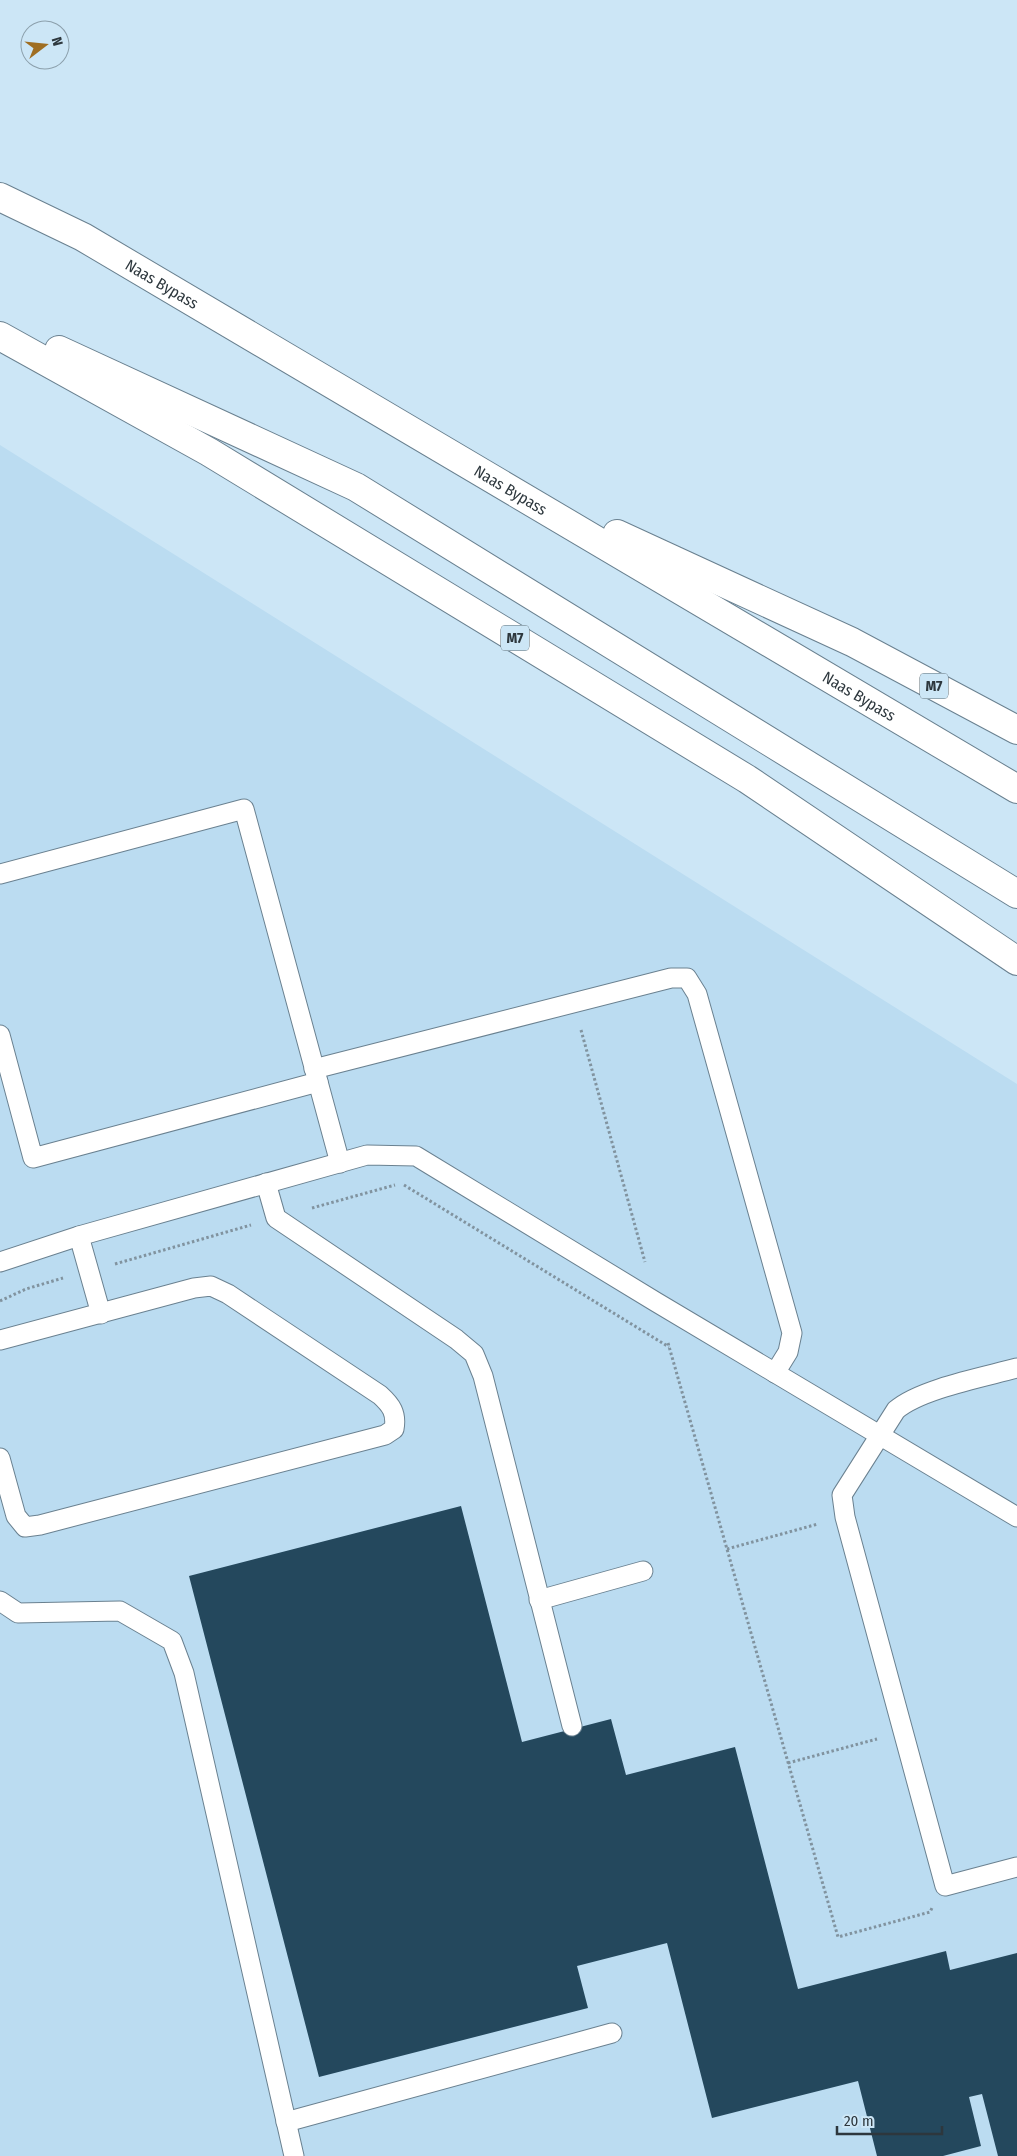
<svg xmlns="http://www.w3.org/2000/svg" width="1017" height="2156" font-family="'Fira Sans Condensed',sans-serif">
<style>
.built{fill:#bbdcf1}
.building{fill:#24485d}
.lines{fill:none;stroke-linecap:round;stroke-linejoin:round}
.service-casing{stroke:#6a8190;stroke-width:21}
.motorway-casing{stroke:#6a8190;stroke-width:30}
.path{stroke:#81939f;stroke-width:3;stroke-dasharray:2.5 2.5;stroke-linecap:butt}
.service{stroke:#fff;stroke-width:19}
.motorway{stroke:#fff;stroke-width:28}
.labels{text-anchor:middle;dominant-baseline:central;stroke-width:5;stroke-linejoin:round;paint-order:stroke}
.shield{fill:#cce6f6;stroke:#5d6c74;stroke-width:1}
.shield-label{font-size:15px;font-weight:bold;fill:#2d373d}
.street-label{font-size:16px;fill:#2d373d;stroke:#cce6f6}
</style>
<rect width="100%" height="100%" fill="#cce6f6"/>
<polygon class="built" points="0,445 1017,1084 1017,2156 0,2156"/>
<polygon class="building" points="461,1506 522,1742 611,1719 626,1775 735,1747 798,1989 946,1951 950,1970 1017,1953 1017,2156 998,2156 982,2094 969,2097 981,2146 943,2156 877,2156 858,2081 712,2118 667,1943 577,1966 588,2008 319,2077 189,1576"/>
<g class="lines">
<defs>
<g id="service">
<polyline points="0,874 244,809 340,1163"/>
<polyline points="0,1035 33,1158 318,1082"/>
<polyline points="314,1069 671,978 687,978 697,994 792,1333 788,1352 775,1373"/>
<polyline points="266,1183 276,1218 456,1339 474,1354 483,1376 572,1726"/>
<polyline points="79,1236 101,1314"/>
<polyline points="0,1262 79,1236 367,1155 416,1156 656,1302 1017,1517"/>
<path d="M0,1340L194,1288L211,1286L228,1294L380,1395C391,1405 397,1413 394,1429L385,1435L40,1525L25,1527L16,1516L0,1458"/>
<path d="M1017,1368C984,1377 920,1389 896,1410L842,1495L845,1517L945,1886L1017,1867"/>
<polyline points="539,1600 643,1571"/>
<polyline points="0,1601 18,1613 120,1611 172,1641 184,1673 294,2156"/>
<polyline points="286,2122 612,2033"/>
</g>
<g id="motorway">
<path id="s1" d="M0,197L83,237L1017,789"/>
<polyline points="0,336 209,452 747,779 1017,961"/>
<polyline points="59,350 356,487 1017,894"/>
<polyline points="617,534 852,642 1017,730"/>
</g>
</defs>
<use href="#service" class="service-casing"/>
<use href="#motorway" class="motorway-casing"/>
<g class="path">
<polyline points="581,1030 645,1262"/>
<polyline points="404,1185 669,1347"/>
<polyline points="312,1208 395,1185"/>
<polyline points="115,1264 251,1225"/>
<polyline points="0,1301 26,1289 63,1278"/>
<polyline points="668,1343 838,1937 930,1912 932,1908"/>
<polyline points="727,1549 818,1524"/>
<polyline points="788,1763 877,1739"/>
</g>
<use href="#service" class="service"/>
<use href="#motorway" class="motorway"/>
</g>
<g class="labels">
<g class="shield">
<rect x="501" y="625.5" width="28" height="25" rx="4"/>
<rect x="920" y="673.5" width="28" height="25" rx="4"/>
</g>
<g class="shield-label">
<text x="515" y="638">M7</text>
<text x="934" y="686">M7</text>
</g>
<g class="street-label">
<text stroke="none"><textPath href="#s1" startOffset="184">Naas Bypass</textPath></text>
<text stroke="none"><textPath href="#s1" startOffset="589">Naas Bypass</textPath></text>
<text stroke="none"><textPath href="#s1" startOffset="994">Naas Bypass</textPath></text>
</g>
</g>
<g transform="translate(45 45) rotate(74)"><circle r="24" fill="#cce6f6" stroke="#8ca0ac"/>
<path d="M0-4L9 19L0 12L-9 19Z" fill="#9f6e22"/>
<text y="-8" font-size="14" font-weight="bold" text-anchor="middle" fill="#2d373d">N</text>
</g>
<path d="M837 2126v8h105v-8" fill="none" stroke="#2d373d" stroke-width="2.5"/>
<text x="844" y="2126" font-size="15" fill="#2d373d" stroke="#cce6f6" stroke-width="4" paint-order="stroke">20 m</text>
</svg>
